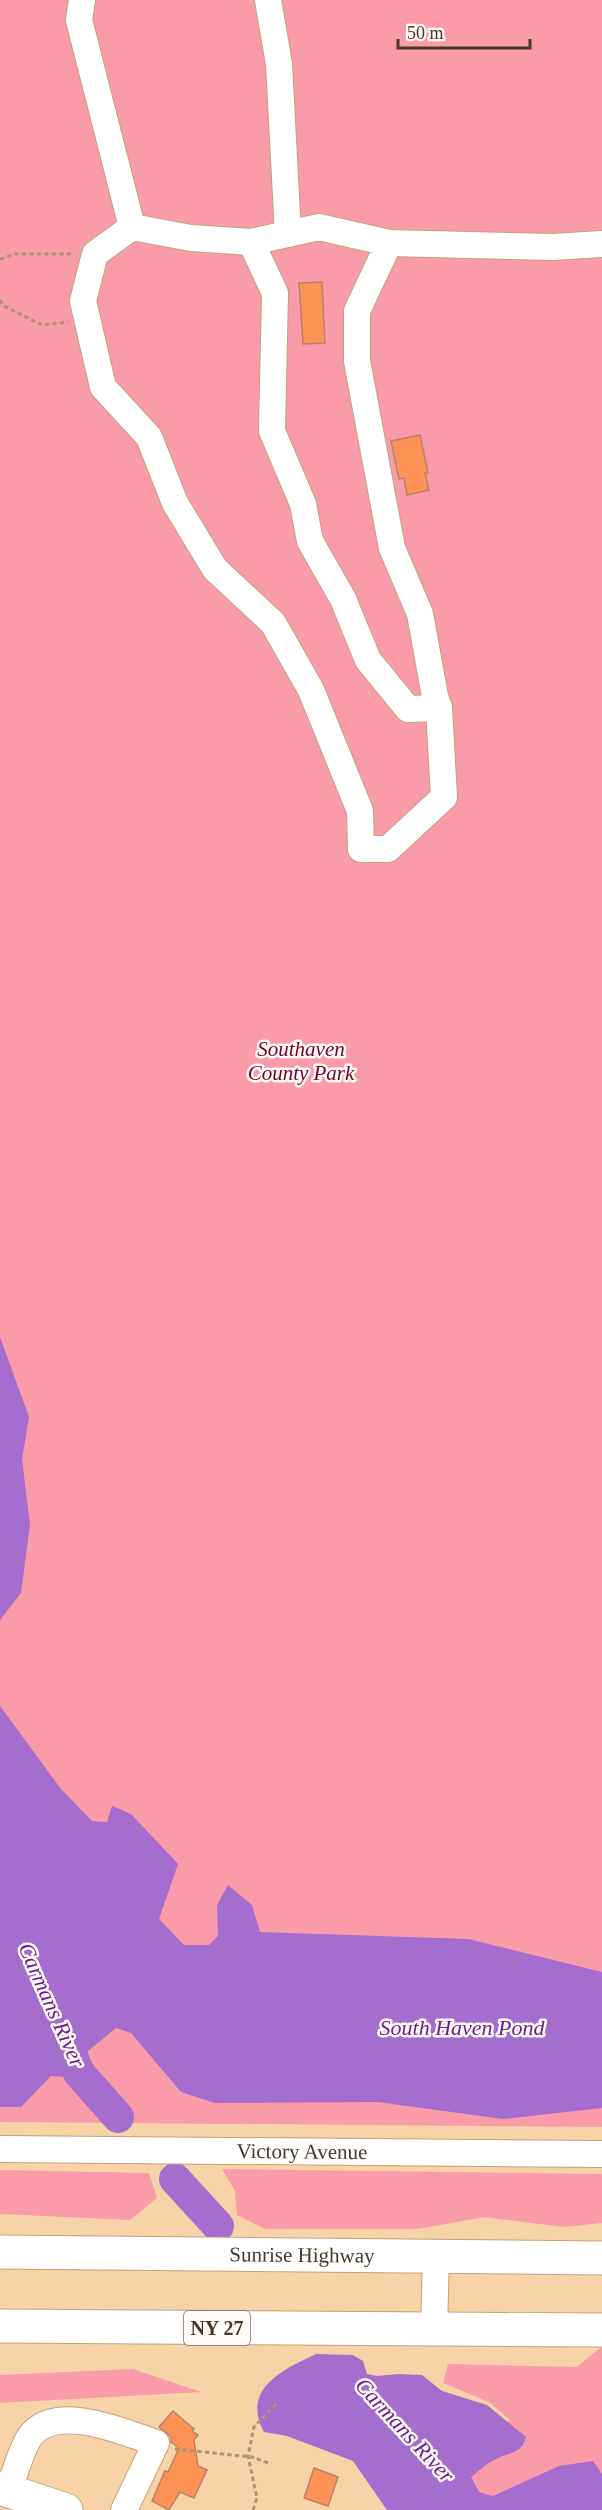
<svg xmlns="http://www.w3.org/2000/svg" width="602" height="2510" font-family="Georgia,serif">
<style>
.green{fill:#fa9baa}
.water{fill:#a56dcd}
.lines{fill:none;stroke-linecap:round;stroke-linejoin:round}
.river{stroke:#a56dcd;stroke-width:32}
.building{fill:#fd9254;stroke:#b4846a;stroke-width:1.5}
.minor-casing{stroke:#c5a178;stroke-width:28}
.major-casing{stroke:#c5a178;stroke-width:35}
.highway-casing{stroke:#c5a178;stroke-width:35}
.path{stroke:#af9373;stroke-width:3;stroke-dasharray:4.5 3;stroke-linecap:butt}
.minor{stroke:#fff;stroke-width:26}
.major{stroke:#fff;stroke-width:33}
.highway{stroke:#fff;stroke-width:33}
.labels{text-anchor:middle;dominant-baseline:central;stroke-width:5;stroke-linejoin:round;paint-order:stroke}
.shield{fill:#fefaf6;stroke:#7e7265;stroke-width:1.5}
.shield-label{font-size:20px;font-weight:bold;fill:#473827}
.park-label{font-size:21px;font-style:italic;fill:#73002b;stroke:#fefaf6}
.street-label{font-size:21px;fill:#473827;stroke:#fefaf6}
.water-label{font-size:22px;font-style:italic;fill:#691e93;stroke:#fefaf6}
</style>
<rect width="100%" height="100%" fill="#f9d3a8"/>
<g class="green">
<polygon points="0,0 602,0 602,2127 0,2122"/>
<polygon points="222,2169 602,2174 602,2223 564,2227 484,2217 418,2229 265,2229 237,2215 235,2191"/>
<polygon points="0,2170 149,2173 157,2198 130,2220 0,2214"/>
<polygon points="600,2348 602,2348 602,2510 437,2510 455,2458 510,2420 489,2402 443,2383 448,2364 577,2367"/>
<polygon points="133,2369 201,2392 0,2403 0,2375"/>
</g>
<g class="water">
<polygon points="0,1337 29,1417 22,1459 30,1525 21,1593 0,1620"/>
<polygon points="0,1706 61,1789 92,1821 107,1822 112,1806 131,1814 178,1864 159,1919 184,1945 209,1945 218,1936 217,1905 228,1885 252,1905 260,1932 468,1939 602,1972 602,2108 503,2119 378,2102 215,2103 181,2092 131,2033 116,2028 88,2051 86,2060 89,2063 71,2081 66,2077 51,2076 21,2107 0,2107"/>
<path d="M316,2354L353,2355L363,2361L367,2374L377,2376L398,2374L422,2375L442,2391L487,2405L526,2437C522,2454 509,2452 496,2459C487,2463 479,2471 471,2477L479,2492L493,2496L559,2466L593,2461L602,2474V2510H387L353,2461L287,2436L264,2432C241,2389 282,2370 316,2354Z"/>
</g>
<g class="lines">
<g class="river">
<polyline points="62,2032 79,2073 118,2117"/>
<polyline points="175,2179 218,2226"/>
</g>
</g>
<g class="building">
<polygon points="322,282 325,343 303,344 299,283"/>
<polygon points="420,435 428,473 425,473 429,490 407,495 404,478 399,479 391,441"/>
<polygon points="173,2411 194,2429 192,2431 198,2435 194,2440 198,2466 207,2470 194,2498 180,2492 169,2510 152,2501 165,2471 168,2472 179,2448 171,2442 171,2437 159,2427"/>
<polygon points="314,2468 338,2477 328,2506 304,2498"/>
</g>
<g class="lines">
<defs>
<g id="minor">
<polyline points="82,0 79,20 132,227"/>
<polyline points="268,0 279,64 288,234"/>
<polyline points="251,242 275,293 272,431 303,504 310,541 343,599 368,660 408,709 439,708"/>
<polyline points="389,243 357,311 357,361 392,548 420,614 435,696 439,708 444,797 388,849 361,849 360,811 311,690 273,623 215,569 175,503 149,437 103,387 83,301 95,254 132,227 191,238 251,242 319,227 389,243 553,247 602,244"/>
<path id="s1" d="M0,2149L602,2154"/>
<polyline points="434,2329 436,2257"/>
<path d="M9,2490C15,2473 20,2453 29,2438C54,2401 124,2432 156,2443L124,2510"/>
</g>
<polyline id="major" points="0,2488 66,2510"/>
<g id="highway">
<path id="s2" d="M0,2252L602,2258"/>
<polyline points="0,2326 602,2330"/>
</g>
</defs>
<use href="#minor" class="minor-casing"/>
<use href="#major" class="major-casing"/>
<use href="#highway" class="highway-casing"/>
<g class="path">
<polyline points="0,259 15,254 73,254"/>
<polyline points="0,300 4,306 42,325 68,322"/>
<polyline points="175,2449 252,2457 271,2464"/>
<polyline points="253,2510 257,2498 248,2456 254,2427 278,2402"/>
</g>
<use href="#minor" class="minor"/>
<use href="#major" class="major"/>
<use href="#highway" class="highway"/>
</g>
<g class="labels">
<rect class="shield" x="184" y="2311" width="66" height="34" rx="4.5"/>
<g class="shield-label">
<text x="217" y="2328">NY 27</text>
</g>
<g class="park-label">
<text x="301" y="1049">Southaven<tspan x="301" dy="24">County Park</tspan></text>
</g>
<g class="street-label">
<text stroke="none"><textPath href="#s1" startOffset="302">Victory Avenue</textPath></text>
<text stroke="none"><textPath href="#s2" startOffset="302">Sunrise Highway</textPath></text>
</g>
<g class="water-label">
<text transform="translate(52 2005) rotate(66)">Carmans River</text>
<text x="462" y="2027">South Haven Pond</text>
<text transform="translate(405 2430) rotate(47)">Carmans River</text>
</g>
</g>
<path d="M398 39v9h132v-9" fill="none" stroke="#473827" stroke-width="3"/>
<text x="407" y="39" font-size="18" fill="#473827" stroke="#fefaf6" stroke-width="4.5" paint-order="stroke">50 m</text>
</svg>
